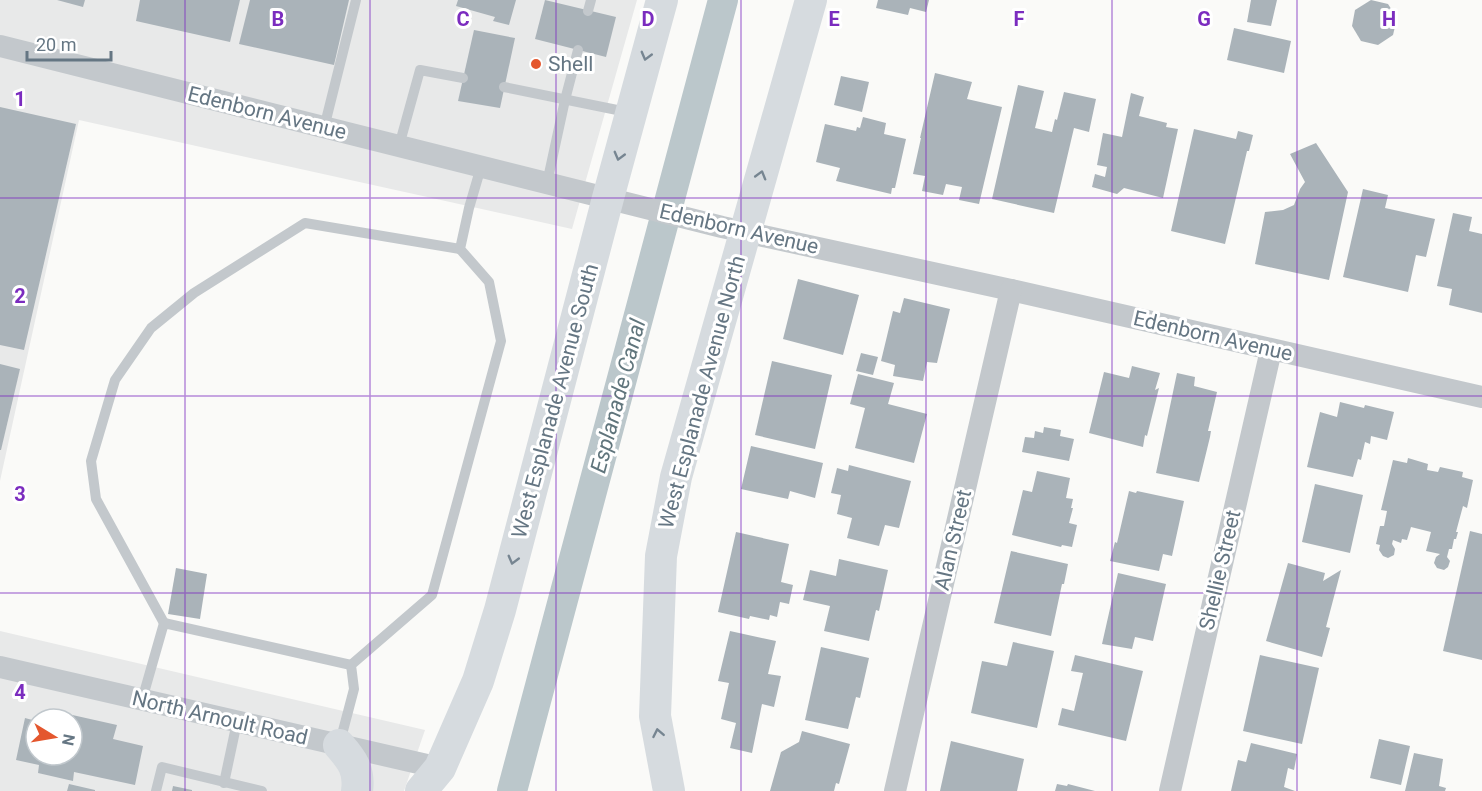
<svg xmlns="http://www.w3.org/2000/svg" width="1482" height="791" font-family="Roboto,sans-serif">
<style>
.built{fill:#e8e9e9;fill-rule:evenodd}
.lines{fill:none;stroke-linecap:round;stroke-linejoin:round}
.canal{stroke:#bbc7cb;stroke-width:30}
.building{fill:#aab3b9}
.service{stroke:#c3c8cc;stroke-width:10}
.minor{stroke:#c3c8cc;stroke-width:22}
.secondary{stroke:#d6dbdf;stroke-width:32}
.oneway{stroke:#768591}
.grid{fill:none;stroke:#7b2cbf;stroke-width:1.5;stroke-opacity:0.55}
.poi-dot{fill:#e4572e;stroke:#fff;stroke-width:2}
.labels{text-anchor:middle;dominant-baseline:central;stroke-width:6;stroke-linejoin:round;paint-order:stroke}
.poi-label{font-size:21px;fill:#657683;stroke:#fff;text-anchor:start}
.street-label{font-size:21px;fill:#657683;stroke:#fff}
.water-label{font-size:22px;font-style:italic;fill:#60757c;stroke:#fff}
.grid-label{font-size:20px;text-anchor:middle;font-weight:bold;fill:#7b2cbf;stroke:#fff;stroke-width:6;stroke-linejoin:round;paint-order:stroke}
</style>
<rect width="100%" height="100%" fill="#fafaf8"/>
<g class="built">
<polygon points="0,0 637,0 572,229 79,120 0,481"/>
<path d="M0,631L425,730L404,791H0ZM36,719H72V755H36Z"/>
</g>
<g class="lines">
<polyline class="canal" points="512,791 723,0"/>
</g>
<g class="building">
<polygon points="57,0 85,0 83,7"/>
<polygon points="140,0 240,0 230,42 136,21"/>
<polygon points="250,0 349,0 334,65 239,44"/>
<polygon points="458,0 516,0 509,25 493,21 495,17 456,6"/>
<polygon points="545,0 616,17 606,57 535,39"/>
<polygon points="878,0 929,0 926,12 910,8 908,15 876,8"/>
<polygon points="1251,0 1277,0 1271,26 1247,22"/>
<polygon points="1371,0 1388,4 1397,18 1393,35 1378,45 1361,41 1352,26 1355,10"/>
<polygon points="1234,28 1291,41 1284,73 1227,60"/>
<polygon points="474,30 515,38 500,108 458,101"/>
<polygon points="935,73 972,82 967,99 1002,107 979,204 959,200 962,187 946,184 943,195 922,191 925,176 913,174 921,138 920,138"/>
<polygon points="841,76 869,82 862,112 834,105"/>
<polygon points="1018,85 1044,91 1035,128 1052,132 1055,119 1057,120 1064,92 1096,99 1089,132 1074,128 1054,213 992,199"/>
<polygon points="1131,93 1144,97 1139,116 1167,123 1166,127 1178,129 1163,198 1124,188 1117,194 1092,187 1095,174 1105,177 1107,167 1097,165 1103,133 1122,137"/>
<polygon points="0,107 76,124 24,350 0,345"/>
<polygon points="863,117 886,123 884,134 906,139 895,188 892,188 891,194 836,181 840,168 816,162 825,124 856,131 857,127 860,128"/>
<polygon points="1194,129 1236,139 1238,131 1253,135 1249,151 1247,151 1225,244 1171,231"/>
<polygon points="1316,143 1348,192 1329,280 1255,264 1265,212 1283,210 1294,205 1300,189 1305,182 1290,154"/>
<polygon points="1363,189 1388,195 1385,208 1435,219 1426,257 1416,255 1408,292 1343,277"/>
<polygon points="1453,213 1472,217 1469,231 1482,234 1482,313 1449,305 1452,289 1437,286"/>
<polygon points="798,279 859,295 843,355 783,339"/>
<polygon points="904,298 950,309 937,363 927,362 923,381 893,376 895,365 881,361 893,311 900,313"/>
<polygon points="861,353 878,357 873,375 856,371"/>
<polygon points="772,361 832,375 815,449 755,435"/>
<polygon points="0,364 20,369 1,450 0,450"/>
<polygon points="1132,366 1160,373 1155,390 1159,388 1147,436 1145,435 1143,447 1089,433 1104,372 1129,378"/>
<polygon points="1177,373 1195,377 1194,386 1217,392 1208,431 1211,431 1210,437 1199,482 1156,473"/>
<polygon points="858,374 894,383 888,404 927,414 914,463 855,448 865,408 850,404"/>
<polygon points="1340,402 1364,408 1365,405 1394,412 1387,440 1371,436 1370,444 1365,442 1361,460 1358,459 1353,477 1307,467 1320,412 1337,417"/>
<polygon points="1044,427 1061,430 1060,436 1074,439 1069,461 1022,452 1025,437 1034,438 1035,431 1043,433"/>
<polygon points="751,446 823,463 815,498 790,491 788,499 741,489"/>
<polygon points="1408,458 1428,464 1427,470 1438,472 1440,467 1463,472 1462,477 1473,480 1467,508 1463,506 1456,532 1458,532 1456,539 1454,539 1452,549 1449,549 1447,557 1450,561 1448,567 1444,570 1437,568 1434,563 1436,557 1440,554 1426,551 1431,532 1411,527 1407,540 1402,539 1401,543 1393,540 1392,544 1395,549 1394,555 1388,558 1383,556 1379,550 1380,545 1376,544 1380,526 1384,526 1387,511 1381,510 1393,460 1407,463"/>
<polygon points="849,465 911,481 899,528 885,525 879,546 847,538 852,518 837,514 841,495 831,493 837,468 848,471"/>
<polygon points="1037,471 1070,478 1066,498 1073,499 1071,508 1073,508 1069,523 1077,525 1072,547 1062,545 1061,547 1012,535 1023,490 1032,492"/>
<polygon points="1315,484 1363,495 1350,553 1302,542"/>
<polygon points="1129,491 1136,493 1137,491 1184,501 1172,556 1163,554 1159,571 1110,561 1115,542 1117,543"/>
<polygon points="1470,531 1482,534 1482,660 1443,651"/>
<polygon points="736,532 789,544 781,582 793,585 789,604 780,602 777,617 770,615 769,620 750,616 749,619 718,612"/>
<polygon points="1011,551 1068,564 1064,584 1062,584 1051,636 994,623"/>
<polygon points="839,559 888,570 879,611 876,610 869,641 824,631 830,606 803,600 810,570 836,576"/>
<polygon points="1288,563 1325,573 1323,581 1341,570 1326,627 1330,628 1322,657 1266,641"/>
<polygon points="176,568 207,574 200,619 168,614"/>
<polygon points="1118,573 1166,584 1153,641 1135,637 1132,649 1102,644"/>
<polygon points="730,631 776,641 768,674 781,676 774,707 762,704 752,753 730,748 736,723 721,719 729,683 718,681"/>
<polygon points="1013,642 1054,651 1037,728 971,713 982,661 1007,666"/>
<polygon points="821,647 869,658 860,698 856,697 848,729 805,720"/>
<polygon points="1075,655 1143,671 1126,741 1058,725 1062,708 1074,711 1083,673 1071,671"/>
<polygon points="1260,655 1319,668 1302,744 1243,731"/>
<polygon points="59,712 117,725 113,739 143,746 135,785 74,772 73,781 38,773 39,765 16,760 25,718 36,721 36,755 72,755 72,719 58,719"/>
<polygon points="802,731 850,744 839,784 836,783 834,791 770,791 781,752 799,742"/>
<polygon points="1379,739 1410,746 1401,785 1370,778"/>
<polygon points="951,741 1024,759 1017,791 940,791"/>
<polygon points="1251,743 1297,754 1294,770 1288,768 1284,787 1295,791 1231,791 1238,760 1246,762"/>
<polygon points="1414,753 1443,759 1439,786 1446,788 1445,791 1405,791"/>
<polygon points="69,784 95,790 95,791 67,791"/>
<polygon points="1057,784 1067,786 1068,784 1095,791 1055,791"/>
<polygon points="173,786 192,790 192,791 172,791"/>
</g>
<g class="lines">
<g class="service">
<polyline points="588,11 591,0"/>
<polyline points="504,87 627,112"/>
<polyline points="324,128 356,0"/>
<polyline points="399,146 420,70 463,78"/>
<polyline points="547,183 565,100 578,50"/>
<polyline points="164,623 96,499 91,461 115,380 151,328 194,293 305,223 460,249"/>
<polyline points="142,700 164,623 351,665"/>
<polyline points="340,742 354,689 351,665 432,595 501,341 489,282 460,249 469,208 481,167"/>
<polyline points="224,783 237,722"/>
<polyline points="156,791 162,767 262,791"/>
</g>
<g class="minor">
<polyline points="0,46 722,227 1011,290 1482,397"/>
<polyline points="0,667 440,768"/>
<polyline points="895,791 1011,290"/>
<polyline points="1170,791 1271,350"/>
</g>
<g class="secondary">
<path d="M339,745C352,760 360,770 357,791"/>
<polyline points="421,791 440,768 478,681 500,610 608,198 662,0"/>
<polyline points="669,791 655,716 661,556 676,477 811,0"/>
</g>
</g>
<defs><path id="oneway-chevron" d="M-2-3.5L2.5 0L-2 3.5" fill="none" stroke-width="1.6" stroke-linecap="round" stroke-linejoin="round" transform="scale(1.5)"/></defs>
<g class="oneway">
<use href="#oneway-chevron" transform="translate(646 56) rotate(105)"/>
<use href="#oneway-chevron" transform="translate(619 156) rotate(105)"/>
<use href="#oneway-chevron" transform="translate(761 175) rotate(-74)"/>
<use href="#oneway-chevron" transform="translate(513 560) rotate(105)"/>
<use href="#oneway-chevron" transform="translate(658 733) rotate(-101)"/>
</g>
<path class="grid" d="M185,0V791M370,0V791M556,0V791M741,0V791M926,0V791M1112,0V791M1297,0V791M0,198H1482M0,396H1482M0,593H1482"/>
<circle class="poi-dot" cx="536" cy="64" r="6"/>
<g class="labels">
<g class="poi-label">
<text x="548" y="64">Shell</text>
</g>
<g class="street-label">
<text transform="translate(267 113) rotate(14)">Edenborn Avenue</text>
<text transform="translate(739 229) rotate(13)">Edenborn Avenue</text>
<text transform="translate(1213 336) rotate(13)">Edenborn Avenue</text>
<text transform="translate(702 392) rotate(-75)">West Esplanade Avenue North</text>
<text transform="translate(555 401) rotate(-75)">West Esplanade Avenue South</text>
<text transform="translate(953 540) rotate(-77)">Alan Street</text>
<text transform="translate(1220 570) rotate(-77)">Shellie Street</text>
<text transform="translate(220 718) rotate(13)">North Arnoult Road</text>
</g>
<g class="water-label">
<text transform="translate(618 396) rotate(-75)">Esplanade Canal</text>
</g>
</g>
<g class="grid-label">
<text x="278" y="26">B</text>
<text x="463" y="26">C</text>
<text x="648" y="26">D</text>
<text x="834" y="26">E</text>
<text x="1019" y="26">F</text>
<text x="1204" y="26">G</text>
<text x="1389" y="26">H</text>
<text x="20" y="106">1</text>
<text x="20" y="303">2</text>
<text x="20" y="501">3</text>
<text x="20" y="699">4</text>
</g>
<g transform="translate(54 737) rotate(101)"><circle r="28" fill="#ffffff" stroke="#c1c8cd" stroke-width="1.5"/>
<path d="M0-4.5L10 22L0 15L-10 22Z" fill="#e4572e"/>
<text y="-9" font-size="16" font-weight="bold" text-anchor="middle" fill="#657683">N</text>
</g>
<path d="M27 51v9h84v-9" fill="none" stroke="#657683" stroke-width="3"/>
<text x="36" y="51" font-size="18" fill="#657683" stroke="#ffffff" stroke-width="4.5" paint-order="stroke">20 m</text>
</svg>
